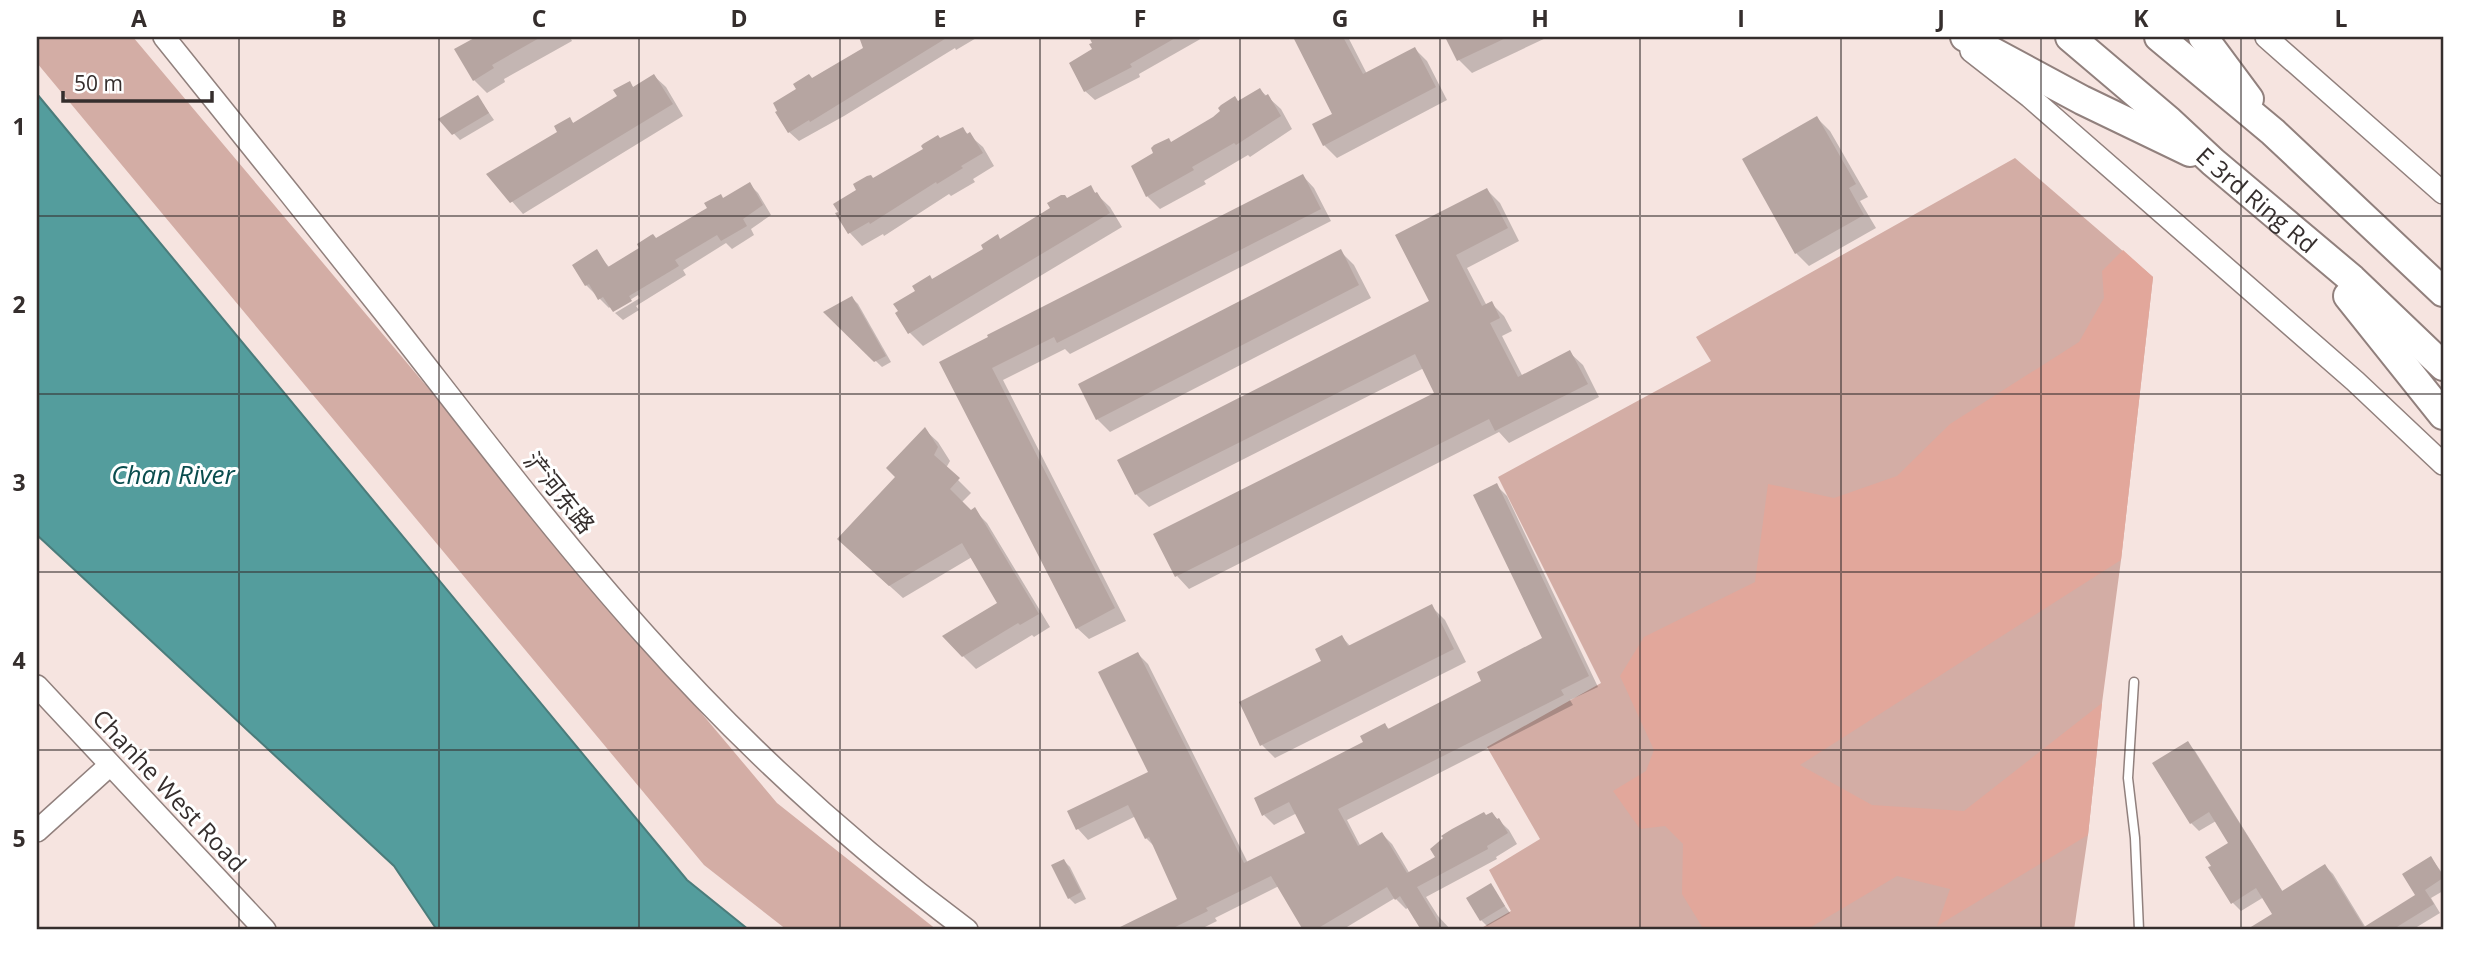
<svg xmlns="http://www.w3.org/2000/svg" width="2480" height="967" font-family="'Open Sans','Noto Sans SC',sans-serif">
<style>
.green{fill:#d3ada5}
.forest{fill:#e2a79b}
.water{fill:#549d9d;stroke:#4b7c7b;stroke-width:2}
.shadow{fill:#0003}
.building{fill:#b6a5a1}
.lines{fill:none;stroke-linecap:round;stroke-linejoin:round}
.lane-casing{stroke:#91807d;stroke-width:11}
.secondary-casing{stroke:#91807d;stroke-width:24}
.highway-casing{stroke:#91807d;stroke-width:32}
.lane{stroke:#fff;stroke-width:8}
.secondary{stroke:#fff;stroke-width:21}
.highway{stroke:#fff;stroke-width:28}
.grid{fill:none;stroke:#352e2d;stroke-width:2;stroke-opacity:0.55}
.labels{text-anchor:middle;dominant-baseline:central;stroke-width:6;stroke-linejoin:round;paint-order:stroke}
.street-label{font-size:24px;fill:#352e2d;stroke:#fff}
.water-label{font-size:26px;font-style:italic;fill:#0a4d4e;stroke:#fff}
.neatline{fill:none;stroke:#352e2d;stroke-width:2.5}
.grid-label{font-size:23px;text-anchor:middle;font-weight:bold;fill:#352e2d}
</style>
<rect width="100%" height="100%" fill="#f6e4e0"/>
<g class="green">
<polygon points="37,37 133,37 777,803 937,930 787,930 704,865 37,63"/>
<polygon points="2015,158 2153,277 2121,560 2102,703 2088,835 2074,930 1478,930 1511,911 1489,870 1540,839 1487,747 1601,683 1498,477 1711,361 1696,337"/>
</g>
<polygon class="forest" points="2123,250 2153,277 2121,560 1800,765 1872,805 1964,811 2102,703 2088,835 1937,926 1950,889 1897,876 1806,930 1704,930 1682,894 1683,844 1665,826 1640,829 1613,791 1646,771 1654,750 1620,676 1644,637 1755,582 1768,484 1834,498 1897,476 1950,424 2079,342 2104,298 2102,271"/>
<polygon class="water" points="37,94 687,880 749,930 437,930 394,866 37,535"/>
<g class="shadow">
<polygon points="478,37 574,37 571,39 572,41 504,79 505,82 487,93 474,80 457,50"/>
<polygon points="875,37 880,40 885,37 978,37 956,50 955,48 844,116 799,141 789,132 812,80 865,49 863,44"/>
<polygon points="1105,37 1110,40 1115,37 1204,37 1139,74 1140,77 1095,100 1085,91 1095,49 1092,45"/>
<polygon points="1295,37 1348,37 1367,74 1415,49 1427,61 1447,100 1337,158 1324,145 1335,114"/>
<polygon points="1447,37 1548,37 1472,73 1459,60"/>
<polygon points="654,76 666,87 683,116 523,214 489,175 560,133 569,119 574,124 619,97 629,83 634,88"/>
<polygon points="1260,90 1281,109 1292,129 1250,157 1248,155 1204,181 1206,184 1160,209 1147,196 1172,143"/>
<polygon points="478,97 494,120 460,140 441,120"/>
<polygon points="1817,118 1830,131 1868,197 1860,201 1876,228 1809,266 1796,253"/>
<polygon points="962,129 983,147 994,166 973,179 975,182 951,196 949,194 884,236 883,234 862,246 850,233 838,214 873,180"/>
<polygon points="1303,176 1314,188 1331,221 1070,354 1065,349 1003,380 1126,621 1089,639 1077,628 941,363"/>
<polygon points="749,184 758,193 771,215 751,229 754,235 732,249 726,243 683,270 686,275 636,306 639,310 623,320 615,313 640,298 638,295 614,310 611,306 609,308 586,285 596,252 610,268"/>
<polygon points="1090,188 1110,207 1122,227 923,346 910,333 898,313 933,281"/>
<polygon points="1487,190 1500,203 1519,241 1467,268 1487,306 1491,303 1504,316 1512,331 1502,336 1523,377 1570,353 1583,365 1599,397 1509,443 1499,432 1189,589 1177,576 1437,394 1424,368 1149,507 1136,494 1431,302"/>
<polygon points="1341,252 1354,265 1371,298 1110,432 1097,419"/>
<polygon points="852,298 858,304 891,362 882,367 826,313"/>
<polygon points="925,430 938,442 950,461 946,468 971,493 961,503 970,512 974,510 987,523 1050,627 1034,637 1032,635 976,669 944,637 1000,603 972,557 903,598 852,552"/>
<polygon points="1497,486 1507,496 1598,687 1570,700 1573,705 1347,820 1361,847 1382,834 1392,844 1410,874 1437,858 1492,814 1509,830 1517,844 1496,857 1497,859 1426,897 1438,916 1451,930 1423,930 1409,907 1406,909 1395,898 1342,930 1305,930 1279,886 1215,918 1217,921 1199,930 1118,930 1180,900 1156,848 1146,838 1136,816 1088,840 1078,829 1069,812 1150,772 1138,654 1148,664 1248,863 1307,834 1297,813 1274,825 1264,815 1365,743 1385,725 1390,730 1484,682 1544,639"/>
<polygon points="1432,607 1445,620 1466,662 1275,758 1262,745 1342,637 1351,647"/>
<polygon points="2187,743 2195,751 2283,892 2325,866 2333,874 2366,928 2418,896 2431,858 2443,874 2443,891 2431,898 2440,913 2412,930 2251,930 2275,914 2264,897 2241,911 2233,903 2231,843 2216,821 2199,831 2191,823 2154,764"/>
<polygon points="1064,861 1070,867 1086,899 1075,904 1069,898"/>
<polygon points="1490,885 1510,913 1487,926 1481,920"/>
</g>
<g class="building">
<polygon points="476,37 541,37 492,65 494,68 473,81 454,49"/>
<polygon points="859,37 948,37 810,122 809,120 788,133 775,112 777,111 773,103 796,89 793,84 809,74 812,78 863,48"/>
<polygon points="1089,37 1177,37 1130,64 1132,67 1084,92 1069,63 1092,49 1089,44 1092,43"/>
<polygon points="1293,37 1343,37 1363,74 1415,47 1436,87 1323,146 1312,124 1332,114"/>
<polygon points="1445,37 1508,37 1457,61"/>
<polygon points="654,74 673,104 510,203 486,174 557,132 554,126 570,117 573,123 617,96 613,90 630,81 633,87"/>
<polygon points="1260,88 1265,96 1268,94 1281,116 1236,145 1234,143 1192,167 1194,170 1146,197 1131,166 1153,153 1151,148 1154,145 1169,138 1171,142 1213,117 1220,111 1218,108 1221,105 1235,96 1238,101"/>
<polygon points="478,95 489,113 452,135 438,119"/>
<polygon points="1817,116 1856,184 1849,188 1864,215 1795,254 1742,159"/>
<polygon points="963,127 967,134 970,132 983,153 961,166 963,168 937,184 936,182 870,224 869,222 848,234 835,213 838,212 833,204 856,190 853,184 867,176 871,175 873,178 923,149 921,146 923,144 938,135 940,138"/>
<polygon points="1303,174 1321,209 1057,343 1054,337 992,368 1115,608 1076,629 939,362 988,337 987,335"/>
<polygon points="750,182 763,205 743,219 747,226 721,241 717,235 675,260 679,266 629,296 632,301 613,312 603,297 598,300 589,284 585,286 572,265 597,249 608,267 639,248 637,244 651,235 653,234 656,238 707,208 704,203 721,194 723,198"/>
<polygon points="1091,185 1095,193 1097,192 1110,213 908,334 895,313 898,311 893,304 915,291 912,286 930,275 932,279 983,249 981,245 998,234 1000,239 1050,208 1047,203 1061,195 1065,195 1067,198"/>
<polygon points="1487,188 1508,228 1456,255 1482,306 1492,301 1500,318 1490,323 1518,377 1570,350 1588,384 1495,431 1489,419 1175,577 1153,534 1434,393 1415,354 1135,495 1117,460 1429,301 1395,235"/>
<polygon points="1341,249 1359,285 1096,420 1078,384"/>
<polygon points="852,296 886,356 874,362 823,312"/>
<polygon points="925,427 938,447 934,455 960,478 950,489 971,510 975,507 1039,614 1020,625 1018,623 962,657 942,636 997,603 962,543 889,586 837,539 895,477 886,468"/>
<polygon points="1497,483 1589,676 1561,690 1564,695 1338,809 1358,846 1382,832 1407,873 1435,857 1430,849 1443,838 1441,836 1452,829 1484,812 1486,815 1492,812 1497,819 1499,818 1508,833 1487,846 1488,849 1417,887 1443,930 1421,930 1400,896 1395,900 1387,887 1315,930 1303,930 1271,876 1206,908 1208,911 1169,930 1114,930 1177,899 1149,837 1145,839 1128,805 1076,830 1067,811 1148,772 1098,672 1138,652 1244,863 1305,833 1289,802 1262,816 1254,798 1363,742 1360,736 1385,723 1388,729 1481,681 1477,672 1542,638 1473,495"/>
<polygon points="1432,604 1454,649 1260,746 1239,702 1321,661 1315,649 1342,635 1348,646"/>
<polygon points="2188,741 2282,891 2325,864 2364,927 2415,895 2402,874 2431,856 2443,876 2443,878 2425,890 2434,904 2392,930 2246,930 2272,914 2256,888 2231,904 2208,867 2211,866 2205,857 2228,843 2209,812 2190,824 2152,763"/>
<polygon points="1064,859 1081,892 1068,899 1051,865"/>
<polygon points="1491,883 1505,906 1480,921 1466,898"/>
</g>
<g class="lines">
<defs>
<polyline id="lane" points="2134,682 2128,778 2135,838 2139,930"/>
<g id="secondary">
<path d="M164,37C240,131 316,226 391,321C474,427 556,536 646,636C743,745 850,843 967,930"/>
<polyline points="2266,37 2443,193"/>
<polyline points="1971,51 2030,97 2355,381 2443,464"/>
<polyline points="37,686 265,930"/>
<polyline points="37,831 110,765"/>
</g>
<g id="highway">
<polyline points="1965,37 2082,100 2190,152"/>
<path id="s1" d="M2070,37L2169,121L2213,162L2352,279L2443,366"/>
<polyline points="2159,37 2273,132 2443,292"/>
<polyline points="2203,37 2249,99"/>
<polyline points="2348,296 2443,415"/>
</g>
</defs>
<use href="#lane" class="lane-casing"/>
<use href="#secondary" class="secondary-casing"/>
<use href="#highway" class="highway-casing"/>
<use href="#lane" class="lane"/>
<use href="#secondary" class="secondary"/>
<use href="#highway" class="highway"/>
</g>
<path class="grid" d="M239,37V930M439,37V930M639,37V930M840,37V930M1040,37V930M1240,37V930M1440,37V930M1640,37V930M1841,37V930M2041,37V930M2241,37V930M37,216H2443M37,394H2443M37,572H2443M37,750H2443"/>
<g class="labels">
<g class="street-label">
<text stroke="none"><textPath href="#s1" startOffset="248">E 3rd Ring Rd</textPath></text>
<text transform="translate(560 492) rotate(51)">浐河东路</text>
<text transform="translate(170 790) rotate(47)">Chanhe West Road</text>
</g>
<g class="water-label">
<text x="173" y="474">Chan River</text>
</g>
</g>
<rect width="2480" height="967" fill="none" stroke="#ffffff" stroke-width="77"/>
<path d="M63 91v10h149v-10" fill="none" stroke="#352e2d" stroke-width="3.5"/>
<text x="74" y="91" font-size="21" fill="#352e2d" stroke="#ffffff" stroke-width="5" paint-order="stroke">50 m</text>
<rect x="38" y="38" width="2404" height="890" class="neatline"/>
<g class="grid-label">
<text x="139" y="27">A</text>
<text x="339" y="27">B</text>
<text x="539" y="27">C</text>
<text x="739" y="27">D</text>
<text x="940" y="27">E</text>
<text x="1140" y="27">F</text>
<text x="1340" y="27">G</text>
<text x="1540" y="27">H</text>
<text x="1741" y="27">I</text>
<text x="1941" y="27">J</text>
<text x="2141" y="27">K</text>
<text x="2341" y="27">L</text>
<text x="19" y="135">1</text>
<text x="19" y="313">2</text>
<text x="19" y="491">3</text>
<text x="19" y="669">4</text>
<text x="19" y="847">5</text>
</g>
</svg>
